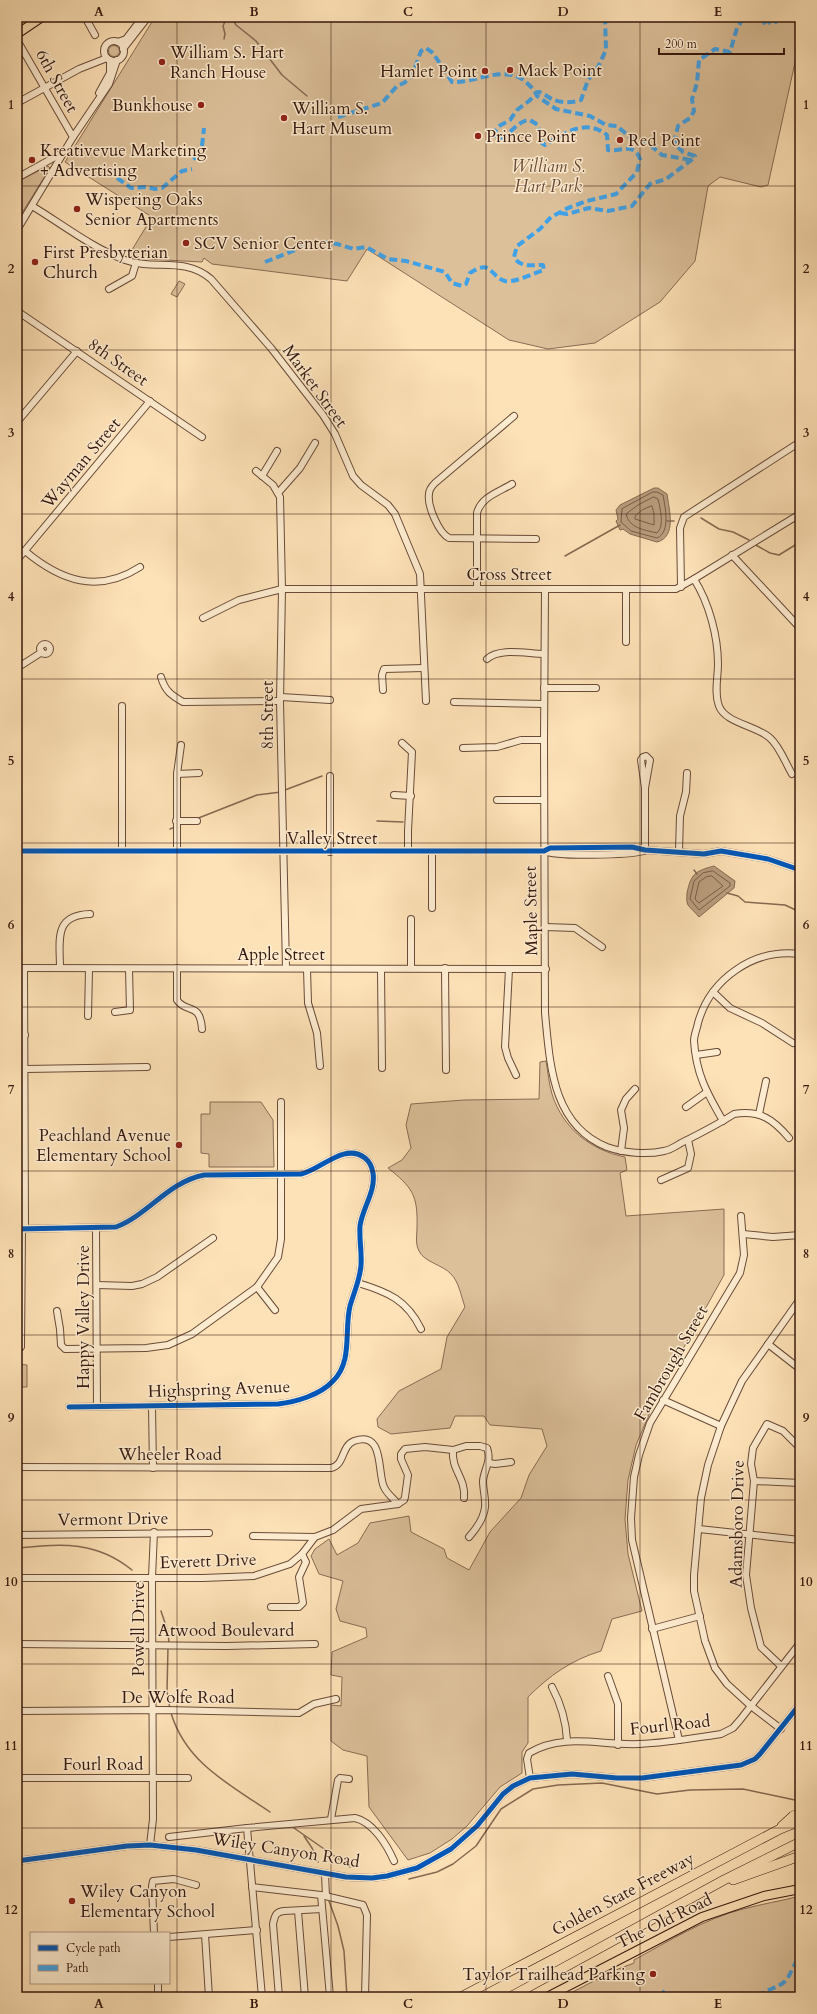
<svg xmlns="http://www.w3.org/2000/svg" width="817" height="2014" font-family="Cardo,serif">
<style>
.green{fill:#dcc09a;stroke:#896c54}
.water{fill:#ba9e7e;stroke:#856951}
.lines{fill:none;stroke-linecap:round;stroke-linejoin:round}
.shore{stroke:#785c46;stroke-width:1}
.stream{stroke:#856951;stroke-width:1.5}
.minor-casing{stroke:#684b38;stroke-width:8}
.major-casing{stroke:#36190e;stroke-width:10}
.highway-casing{stroke:#36190e;stroke-width:10}
.minor{stroke:#feecd0;stroke-width:6}
.major{stroke:#fee2b7;stroke-width:8}
.highway{stroke:#fee2b7;stroke-width:9}
.quiet{stroke:#3fa2e9;stroke-width:4;stroke-dasharray:8 4;stroke-linecap:butt}
.cycleway-casing{stroke:#feecd0;stroke-width:8}
.cycleway{stroke:#0057b8;stroke-width:5}
.grid{fill:none;stroke:#36190e;stroke-width:1;stroke-opacity:0.55}
.poi-dot{fill:#8f2418;stroke:#feecd0;stroke-width:1.5}
.labels{text-anchor:middle;dominant-baseline:central;stroke-width:3;stroke-linejoin:round;paint-order:stroke}
.poi-label{font-size:17px;fill:#36190e;stroke:#feecd0;text-anchor:start}
.street-label{font-size:17px;fill:#36190e;stroke:#feecd0}
.park-label{font-size:17px;font-style:italic;fill:#684b38;stroke:#feecd0}
.neatline{fill:none;stroke:#36190e;stroke-width:1.5}
.grid-label{font-size:13px;text-anchor:middle;font-weight:bold;fill:#36190e}
</style>
<rect width="100%" height="100%" fill="#fee2b7"/>
<filter id="stains"><feTurbulence type="fractalNoise" baseFrequency=".005" numOctaves="4"/><feColorMatrix values="0 0 0 0 .2 0 0 0 0 .09 0 0 0 0 .02 0 0 0 .5 -.17"/></filter>
<radialGradient id="worn" r=".72"><stop offset=".6" stop-color="#630" stop-opacity="0"/><stop offset="1" stop-color="#630" stop-opacity=".3"/></radialGradient>
<g class="green">
<polygon points="155,17 800,17 800,40 768,185 761,187 720,177 708,186 695,261 660,302 595,343 548,349 509,340 367,249 347,281 212,264 204,258 202,262 129,258 130,253 152,217 65,162"/>
<circle cx="114" cy="51" r="5.5"/>
<polygon points="48,166 50,168 22,213 18,213 17,182"/>
<polygon points="179,281 185,284 177,297 171,294"/>
<path d="M546,1061C548,1072 549,1084 552,1094C563,1129 591,1150 625,1157L627,1170L620,1173L626,1216L724,1209V1275L658,1394L636,1445L628,1480L625,1519L628,1554L642,1611L612,1619L601,1651C571,1660 549,1676 528,1697V1743L522,1752V1773L500,1787L467,1826L452,1839L430,1853L408,1860L369,1807L367,1756L343,1750L331,1741V1705L341,1706L342,1677L331,1675L332,1652L367,1637L366,1628L340,1621L336,1609L343,1581L319,1574L311,1556L315,1549L329,1539L337,1555L358,1543L370,1523L409,1516L411,1532L444,1549L447,1558L469,1570L490,1532L521,1498L529,1475L547,1446L542,1429L490,1425L484,1416H455L450,1428L391,1434L378,1427L377,1419L399,1391L441,1369L447,1337L465,1307C461,1296 459,1282 451,1274C443,1265 424,1262 419,1251C415,1243 417,1235 417,1227C418,1195 412,1187 388,1168L402,1160L411,1148L406,1125L411,1104L464,1100L539,1099L540,1062Z"/>
<polygon points="210,1102 261,1102 273,1120 274,1167 209,1167 209,1154 201,1153 201,1114 210,1114"/>
<polygon points="17,1364 27,1365 27,1387 17,1387"/>
<path d="M800,1896V1997H563L613,1971L634,1963V1960C669,1941 704,1919 743,1909C762,1904 781,1901 800,1896Z"/>
</g>
<g class="water">
<path d="M654,488H658L667,494C669,509 677,537 657,542L630,534L623,529L620,530L616,521L618,519L616,510L620,505Z"/>
<path d="M714,866L735,881L734,888L699,917C696,913 691,909 688,905C686,901 687,897 687,893C691,874 695,871 714,866Z"/>
</g>
<g class="lines">
<g class="shore">
<path d="M653,492H657L663,495C665,507 671,532 657,538L631,531L621,522L622,509Z"/>
<path d="M654,497L658,499C660,508 665,526 657,533C644,530 629,528 626,514L638,505Z"/>
<polygon points="652,506 654,514 654,525 635,519 635,516 642,510"/>
<polygon points="713,871 730,883 730,886 699,910 690,899 694,881 703,873"/>
<polygon points="712,876 723,886 699,903 695,899 699,882 706,877"/>
</g>
<g class="stream">
<polyline points="231,17 236,25 256,41 282,75 307,96"/>
<polyline points="224,39 225,34 223,26 227,17"/>
<polyline points="701,518 719,529 733,532 749,540"/>
<polyline points="667,521 674,521"/>
<polyline points="754,544 770,553 779,555 800,542"/>
<polyline points="565,556 620,525"/>
<polyline points="285,790 322,776"/>
<polyline points="196,819 257,795 281,792"/>
<polyline points="377,821 403,822"/>
<polyline points="170,829 175,827"/>
<polyline points="694,870 697,874"/>
<polyline points="727,893 738,896 745,902 785,905 800,912"/>
<path d="M17,1548C61,1544 95,1540 132,1570"/>
<polyline points="161,1611 168,1632 169,1643"/>
<polyline points="168,1647 167,1691 170,1709"/>
<path d="M171,1713C186,1763 229,1784 270,1812"/>
<polyline points="294,1828 350,1867"/>
<polyline points="304,1836 312,1848 318,1862"/>
<polyline points="409,1879 437,1872 453,1864 476,1846 501,1809 533,1789 558,1785 602,1783 657,1794 690,1790 743,1789 795,1800 800,1796"/>
<polyline points="329,1901 338,1926 344,1951 347,1997"/>
</g>
<defs>
<g id="minor">
<polyline points="85,17 95,35"/>
<polyline points="17,40 73,137"/>
<circle cx="114" cy="51" r="10"/>
<polyline points="118,42 126,39 143,17"/>
<polyline points="123,49 148,17"/>
<polyline points="99,93 110,73 110,60"/>
<polyline points="17,103 79,69 107,58"/>
<polyline points="17,178 64,152"/>
<path d="M32,206C62,224 92,248 125,260C155,271 184,256 211,279L271,348L323,415L335,434L353,476L361,485L388,505L395,514L420,574L426,701"/>
<polyline points="17,230 73,137 109,84 117,60"/>
<polyline points="109,289 132,276 136,263"/>
<polyline points="17,311 202,437"/>
<path d="M514,416L435,483C432,486 429,490 429,494C427,506 439,533 449,538L536,539"/>
<polyline points="17,422 77,351"/>
<polyline points="256,471 273,485 280,497 282,589 280,701 286,968"/>
<polyline points="262,476 277,451"/>
<polyline points="278,493 300,468 315,443"/>
<path d="M25,551C61,581 98,594 140,567"/>
<polyline points="732,555 800,628"/>
<polyline points="17,560 150,401"/>
<path d="M694,579C709,603 718,636 718,664C718,677 714,693 719,706C725,723 757,726 770,738C780,747 785,762 792,774"/>
<polyline points="681,587 680,528 684,517 800,442"/>
<path d="M477,588V513C481,497 499,492 512,484"/>
<path d="M545,589L544,740L545,1013C550,1064 552,1125 607,1147C624,1153 647,1155 664,1151C670,1150 676,1146 681,1143C699,1134 717,1125 734,1114C760,1110 773,1119 789,1138"/>
<polyline points="203,618 239,600 282,589 676,589 694,579 800,514"/>
<polyline points="626,642 626,589"/>
<circle cx="45" cy="649" r="5"/>
<path d="M487,659C499,647 528,654 544,654"/>
<polyline points="17,668 42,652"/>
<path d="M161,677C165,691 171,695 183,702L280,701"/>
<polyline points="544,688 596,688"/>
<polyline points="383,690 382,675 384,669 424,668"/>
<polyline points="281,697 330,700"/>
<polyline points="454,702 544,704"/>
<polyline points="402,743 412,752 408,831 408,851"/>
<polyline points="463,748 497,747 521,740 544,740"/>
<polyline points="177,774 199,773"/>
<polyline points="645,788 650,760 646,756 643,757 641,760 645,788 645,850"/>
<polyline points="394,795 411,796"/>
<polyline points="497,800 544,800"/>
<polyline points="176,821 197,821"/>
<polyline points="17,851 544,851 550,848 632,847 645,850 704,854 721,851 768,859 800,870"/>
<polyline points="122,851 122,706"/>
<polyline points="177,851 177,774 181,745"/>
<path d="M544,851C557,857 629,855 644,851"/>
<polyline points="679,851 680,816 686,792 687,773"/>
<polyline points="330,852 330,776"/>
<polyline points="432,908 432,852"/>
<polyline points="411,919 411,968"/>
<polyline points="545,927 575,928 602,947"/>
<polyline points="17,968 546,969"/>
<polyline points="24,968 25,1229"/>
<path d="M60,968C60,941 53,915 90,914"/>
<path d="M177,968V1000C186,1014 200,1001 202,1029"/>
<polyline points="445,968 446,1070"/>
<polyline points="307,969 308,1003 317,1033 320,1066"/>
<polyline points="381,969 382,1068"/>
<polyline points="509,969 505,1047 508,1058 516,1075"/>
<polyline points="713,992 730,1008 762,1023 793,1043"/>
<polyline points="115,1012 130,1010 129,969"/>
<polyline points="88,1016 89,969"/>
<polyline points="17,1035 25,1035"/>
<polyline points="696,1055 717,1052"/>
<polyline points="26,1069 147,1067"/>
<polyline points="686,1107 707,1092"/>
<polyline points="759,1114 766,1081"/>
<path d="M723,1121C707,1093 696,1074 694,1041C694,1035 697,1029 698,1023C710,979 754,948 800,954"/>
<polyline points="621,1151 624,1128 621,1110 626,1099 635,1089"/>
<polyline points="661,1180 688,1168 691,1154 688,1140"/>
<polyline points="96,1228 97,1406"/>
<path d="M17,1229L116,1227C148,1215 168,1182 204,1175L301,1174C321,1170 344,1142 365,1158C370,1162 372,1167 373,1173C376,1191 362,1209 360,1226C359,1239 362,1252 361,1265C360,1280 354,1292 350,1306C344,1330 353,1362 333,1381C320,1395 296,1402 278,1404L69,1407"/>
<polyline points="743,1234 773,1237 800,1235"/>
<path d="M358,1283C388,1292 407,1300 421,1329"/>
<polyline points="97,1285 132,1286 142,1284 157,1277 213,1238"/>
<polyline points="257,1287 275,1310"/>
<polyline points="57,1311 60,1329 61,1345 65,1349 146,1348 168,1345 192,1334 257,1287 278,1257 281,1239 281,1102"/>
<polyline points="768,1344 800,1369"/>
<polyline points="17,1351 21,1347 22,1229"/>
<polyline points="663,1400 721,1426"/>
<polyline points="152,1406 153,1468"/>
<path d="M453,1450C451,1470 466,1478 464,1498"/>
<polyline points="489,1463 495,1464 511,1462"/>
<path d="M17,1467L331,1468C345,1465 341,1446 354,1441C385,1430 377,1473 384,1487C387,1494 394,1499 398,1504"/>
<polyline points="754,1481 800,1483"/>
<polyline points="699,1529 800,1540"/>
<polyline points="17,1535 209,1533"/>
<path d="M253,1536L315,1537L333,1530L361,1509L398,1504L404,1500L405,1497L408,1475L401,1459V1454L405,1449L425,1447L453,1450L466,1446H480L487,1448C492,1461 484,1469 483,1481C483,1490 486,1499 485,1507C484,1518 476,1529 469,1537"/>
<polyline points="17,1578 203,1578 254,1576 290,1564 302,1554 315,1537"/>
<polyline points="271,1607 299,1607 303,1603 299,1577 306,1562 302,1554"/>
<polyline points="652,1629 700,1616"/>
<polyline points="17,1644 227,1646 315,1644"/>
<polyline points="781,1666 761,1647 751,1608 746,1575 754,1481 751,1464 753,1448 767,1424 783,1431 800,1448"/>
<polyline points="608,1676 618,1704 618,1745"/>
<path d="M552,1687C561,1704 566,1721 567,1740"/>
<polyline points="17,1711 165,1710 299,1713 314,1704 336,1699"/>
<polyline points="781,1729 751,1706 727,1684 715,1668 705,1641 694,1591 694,1575 701,1498 708,1465 721,1426 742,1381 800,1299"/>
<polyline points="679,1740 632,1540 631,1518 634,1477 639,1455 650,1423 740,1273 744,1255 741,1216"/>
<polyline points="17,1778 188,1778"/>
<path d="M530,1778L527,1759L529,1753C564,1732 602,1746 639,1744C667,1743 694,1738 721,1734L733,1728L740,1720L800,1643"/>
<polyline points="331,1819 338,1780 340,1778 349,1779"/>
<polyline points="247,1828 262,1997"/>
<path d="M169,1837L247,1828L355,1818C373,1822 387,1845 394,1861"/>
<polyline points="150,1845 153,1819 152,1577 154,1532"/>
<polyline points="17,1861 127,1846 150,1845 196,1850 346,1877 372,1878 387,1876 417,1868 451,1849 477,1826 503,1794 513,1786 530,1778 572,1774 617,1778 642,1778 741,1765 755,1759 760,1754 800,1704"/>
<polyline points="325,1874 326,1896"/>
<polyline points="252,1887 321,1895 363,1905 367,1915 365,1997"/>
<polyline points="321,1895 330,1997"/>
<polyline points="298,1911 305,1997"/>
<polyline points="154,1933 152,1886 153,1881 174,1879 196,1885"/>
<polyline points="205,1935 209,1997"/>
<polyline points="169,1937 257,1930"/>
<polyline points="158,1983 158,1997"/>
<path d="M279,1997L273,1924C275,1916 275,1912 284,1911L322,1909"/>
</g>
<g id="major">
<polyline points="17,34 42,17"/>
<polyline points="547,1997 702,1917 764,1896 800,1889"/>
</g>
<g id="highway">
<polyline points="782,1826 793,1816 800,1813"/>
<polyline points="733,1880 800,1856"/>
<polyline points="461,1997 780,1829 800,1821"/>
<polyline points="510,1997 724,1880 800,1842"/>
</g>
</defs>
<use href="#minor" class="minor-casing"/>
<use href="#major" class="major-casing"/>
<use href="#highway" class="highway-casing"/>
<use href="#minor" class="minor"/>
<use href="#major" class="major"/>
<use href="#highway" class="highway"/>
<g class="quiet">
<polyline points="762,17 765,25 767,25 772,19"/>
<polyline points="771,17 776,22 781,20 783,17"/>
<path d="M338,117L382,103L397,86L404,83L412,76L421,51L426,48L433,53L452,82C474,84 507,62 528,84C532,88 536,91 537,96L556,109L590,116L606,125L617,126L632,139L649,144L662,155L691,160"/>
<polyline points="202,146 204,128"/>
<polyline points="193,159 196,157"/>
<polyline points="109,169 116,177 131,188 146,187 155,189 162,188 182,171 192,169"/>
<polyline points="560,213 567,214 589,208 608,211 632,206 650,184 666,179 694,158 695,156 683,152 676,145 675,138 678,126 690,118 694,111 692,99 697,83 699,60 715,49 730,52 737,28 744,17"/>
<path d="M265,262L310,244L325,242L337,244L354,249L366,247L388,259L406,261L445,272L452,283L462,286L466,284L470,273C492,258 490,277 505,281C515,283 534,273 544,270L543,265C532,265 520,268 514,257L517,246L540,229L551,217L568,208L587,201L616,194L637,172L640,159C634,142 621,152 608,150L607,135C585,118 565,133 545,145L542,143L538,125L530,120C518,120 511,134 501,138L496,136L495,131L499,126L510,120L517,110L529,101L538,92C543,92 547,97 552,99C559,103 573,103 581,100L588,80L598,67L606,50L605,17"/>
<polyline points="662,1991 669,1997"/>
<path d="M758,1997C765,1990 776,1988 783,1983C790,1978 794,1963 800,1956"/>
</g>
<defs>
<g id="cycleway">
<polyline points="17,851 544,851 550,848 632,847 645,850 704,854 721,851 768,859 800,870"/>
<path d="M17,1229L116,1227C148,1215 168,1182 204,1175L301,1174C321,1170 344,1142 365,1158C370,1162 372,1167 373,1173C376,1191 362,1209 360,1226C359,1239 362,1252 361,1265C360,1280 354,1292 350,1306C344,1330 353,1362 333,1381C320,1395 296,1402 278,1404L69,1407"/>
<polyline points="17,1861 127,1846 150,1845 196,1850 346,1877 372,1878 387,1876 417,1868 451,1849 477,1826 503,1794 513,1786 530,1778 572,1774 617,1778 642,1778 741,1765 755,1759 760,1754 800,1704"/>
</g>
</defs>
<use href="#cycleway" class="cycleway-casing"/>
<use href="#cycleway" class="cycleway"/>
</g>
<path class="grid" d="M177,17V1997M331,17V1997M486,17V1997M640,17V1997M17,186H800M17,350H800M17,514H800M17,679H800M17,843H800M17,1007H800M17,1171H800M17,1335H800M17,1500H800M17,1664H800M17,1828H800"/>
<g class="poi-dot">
<circle cx="162" cy="62" r="4"/>
<circle cx="510" cy="70" r="4"/>
<circle cx="485" cy="71" r="4"/>
<circle cx="201" cy="105" r="4"/>
<circle cx="284" cy="118" r="4"/>
<circle cx="478" cy="136" r="4"/>
<circle cx="620" cy="140" r="4"/>
<circle cx="32" cy="160" r="4"/>
<circle cx="77" cy="209" r="4"/>
<circle cx="186" cy="243" r="4"/>
<circle cx="35" cy="262" r="4"/>
<circle cx="179" cy="1145" r="4"/>
<circle cx="72" cy="1901" r="4"/>
<circle cx="653" cy="1974" r="4"/>
</g>
<g class="labels">
<g class="poi-label">
<text x="170" y="52">William S. Hart<tspan x="170" dy="20">Ranch House</tspan></text>
<text x="518" y="70">Mack Point</text>
<text x="477" y="71" text-anchor="end">Hamlet Point</text>
<text x="193" y="105" text-anchor="end">Bunkhouse</text>
<text x="292" y="108">William S.<tspan x="292" dy="20">Hart Museum</tspan></text>
<text x="486" y="136">Prince Point</text>
<text x="628" y="140">Red Point</text>
<text x="40" y="150">Kreativevue Marketing<tspan x="40" dy="20">+ Advertising</tspan></text>
<text x="85" y="199">Wispering Oaks<tspan x="85" dy="20">Senior Apartments</tspan></text>
<text x="194" y="243">SCV Senior Center</text>
<text x="43" y="252">First Presbyterian<tspan x="43" dy="20">Church</tspan></text>
<text x="171" y="1135" text-anchor="end">Peachland Avenue<tspan x="171" dy="20">Elementary School</tspan></text>
<text x="80" y="1891">Wiley Canyon<tspan x="80" dy="20">Elementary School</tspan></text>
<text x="645" y="1974" text-anchor="end">Taylor Trailhead Parking</text>
</g>
<g class="street-label">
<text transform="translate(57 81) rotate(61)">6th Street</text>
<text transform="translate(118 362) rotate(35)">8th Street</text>
<text transform="translate(315 386) rotate(54)">Market Street</text>
<text transform="translate(81 463) rotate(-50)">Wayman Street</text>
<text x="509" y="574">Cross Street</text>
<text transform="translate(267 715) rotate(-90)">8th Street</text>
<text x="332" y="838">Valley Street</text>
<text transform="translate(531 911) rotate(-91)">Maple Street</text>
<text x="281" y="954">Apple Street</text>
<text transform="translate(83 1317) rotate(-90)">Happy Valley Drive</text>
<text transform="translate(671 1363) rotate(-60)">Fambrough Street</text>
<text transform="translate(219 1389) rotate(-2)">Highspring Avenue</text>
<text x="170" y="1454">Wheeler Road</text>
<text transform="translate(113 1519) rotate(-1)">Vermont Drive</text>
<text transform="translate(737 1524) rotate(-89)">Adamsboro Drive</text>
<text transform="translate(208 1561) rotate(-2)">Everett Drive</text>
<text transform="translate(138 1629) rotate(-90)">Powell Drive</text>
<text x="226" y="1630">Atwood Boulevard</text>
<text x="178" y="1697">De Wolfe Road</text>
<text transform="translate(670 1725) rotate(-6)">Fourl Road</text>
<text x="103" y="1764">Fourl Road</text>
<text transform="translate(286 1850) rotate(9)">Wiley Canyon Road</text>
<text transform="translate(623 1894) rotate(-28)">Golden State Freeway</text>
<text transform="translate(664 1921) rotate(-26)">The Old Road</text>
</g>
<g class="park-label">
<text x="548" y="166">William S.<tspan x="548" dy="20">Hart Park</tspan></text>
</g>
</g>
<rect width="817" height="2014" fill="none" stroke="#fee2b7" stroke-width="44"/>
<rect x="30" y="1932" width="140" height="52" fill="#feecd0" stroke="#ae9882"/>
<rect x="38" y="1945" width="20" height="6" fill="#0057b8" stroke="#ae9882"/>
<text x="66" y="1952" font-size="12" fill="#36190e">Cycle path</text>
<rect x="38" y="1965" width="20" height="6" fill="#3fa2e9" stroke="#ae9882"/>
<text x="66" y="1972" font-size="12" fill="#36190e">Path</text>
<path d="M659 48v6h125v-6" fill="none" stroke="#36190e" stroke-width="2"/>
<text x="665" y="48" font-size="12" fill="#36190e" stroke="#feecd0" stroke-width="3" paint-order="stroke">200 m</text>
<rect x="22" y="22" width="773" height="1970" class="neatline"/>
<g class="grid-label">
<text x="99" y="16">A</text>
<text x="254" y="16">B</text>
<text x="408" y="16">C</text>
<text x="563" y="16">D</text>
<text x="718" y="16">E</text>
<text x="11" y="109">1</text>
<text x="806" y="109">1</text>
<text x="11" y="273">2</text>
<text x="806" y="273">2</text>
<text x="11" y="437">3</text>
<text x="806" y="437">3</text>
<text x="11" y="601">4</text>
<text x="806" y="601">4</text>
<text x="11" y="765">5</text>
<text x="806" y="765">5</text>
<text x="11" y="929">6</text>
<text x="806" y="929">6</text>
<text x="11" y="1094">7</text>
<text x="806" y="1094">7</text>
<text x="11" y="1258">8</text>
<text x="806" y="1258">8</text>
<text x="11" y="1422">9</text>
<text x="806" y="1422">9</text>
<text x="11" y="1586">10</text>
<text x="806" y="1586">10</text>
<text x="11" y="1750">11</text>
<text x="806" y="1750">11</text>
<text x="11" y="1914">12</text>
<text x="806" y="1914">12</text>
<text x="99" y="2008">A</text>
<text x="254" y="2008">B</text>
<text x="408" y="2008">C</text>
<text x="563" y="2008">D</text>
<text x="718" y="2008">E</text>
</g>
<rect width="100%" height="100%" filter="url(#stains)"/>
<rect width="100%" height="100%" fill="url(#worn)"/>
</svg>
